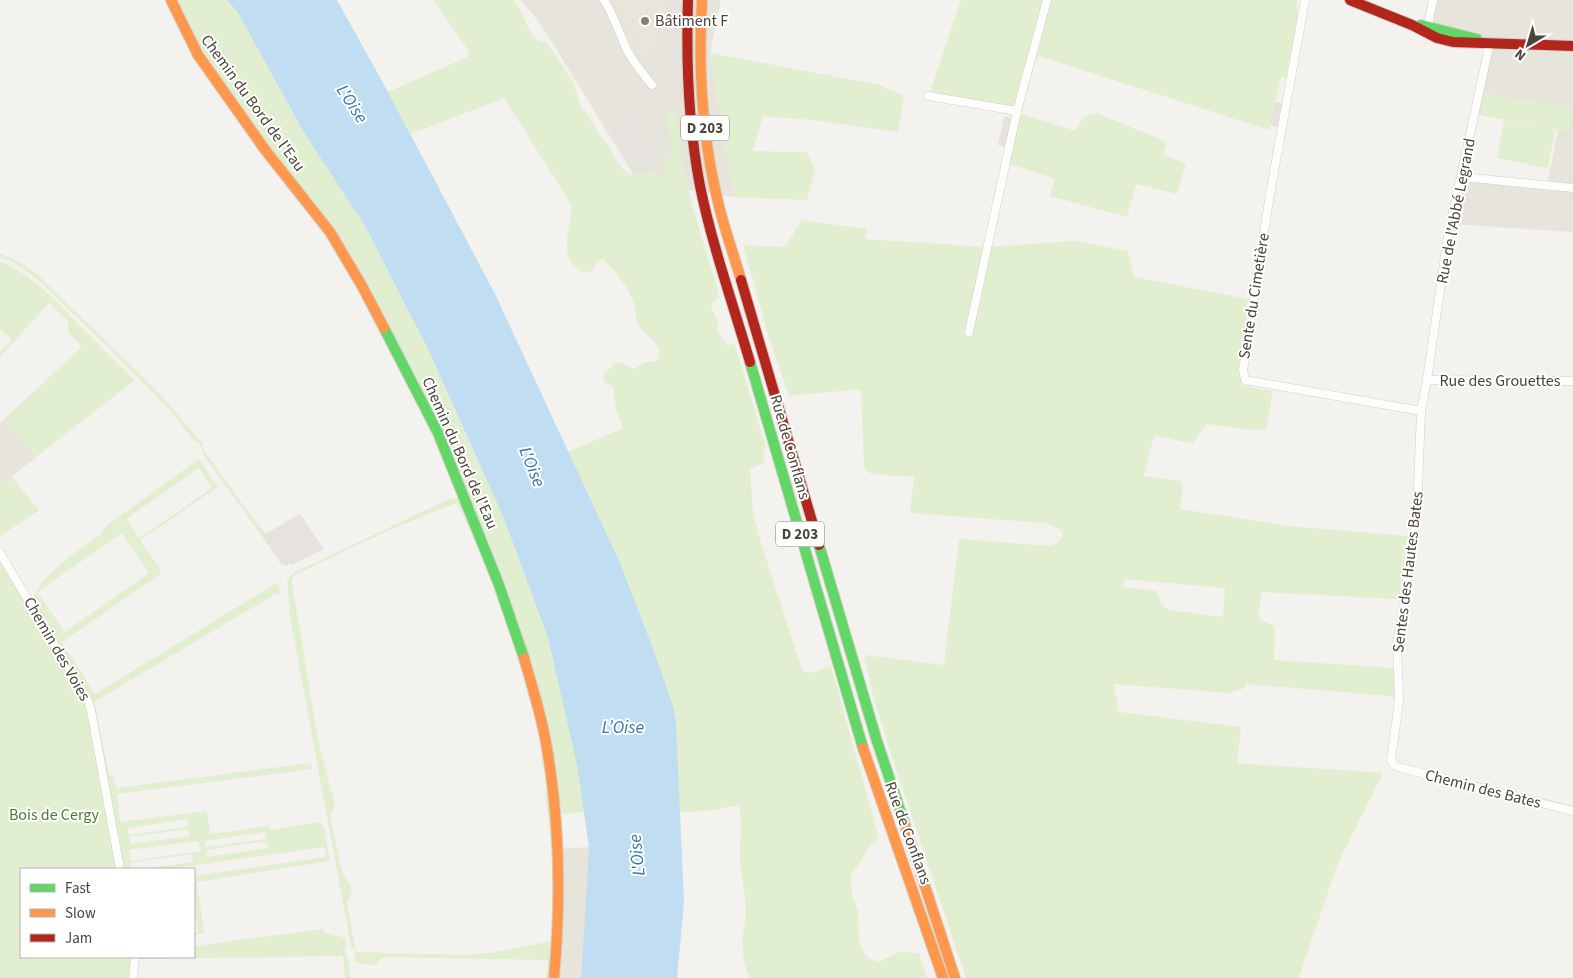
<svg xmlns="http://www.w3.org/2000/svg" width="1573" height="978" font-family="'Source Sans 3',sans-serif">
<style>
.residential{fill:#e7e4dc}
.industrial{fill:#e6e2de}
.education{fill:#eae5da}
.green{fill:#e1eecf;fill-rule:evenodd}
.parking{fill:#e6e3df}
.water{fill:#c0ddf1}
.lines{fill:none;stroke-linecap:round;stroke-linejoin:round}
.street-casing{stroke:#d2d0cb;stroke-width:9}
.fast-casing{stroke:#d3cfc5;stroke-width:12}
.slow-casing{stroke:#d3cfc5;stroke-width:12}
.jam-casing{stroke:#d3cfc5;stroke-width:12}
.street{stroke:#fdfdfc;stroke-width:8}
.fast{stroke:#63d668;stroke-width:10}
.slow{stroke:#ff974d;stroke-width:10}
.jam{stroke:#b3261e;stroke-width:10}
.poi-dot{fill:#868178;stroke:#fff;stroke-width:2}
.labels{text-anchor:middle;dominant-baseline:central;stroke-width:4;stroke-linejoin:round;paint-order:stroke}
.shield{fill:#fff;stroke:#817c74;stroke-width:1}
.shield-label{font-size:15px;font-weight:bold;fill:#4b4439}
.poi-label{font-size:16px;fill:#4b4439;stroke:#fff;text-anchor:start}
.street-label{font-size:16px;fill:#4b4439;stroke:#fff}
.park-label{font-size:16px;fill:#4a7f2a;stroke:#fff}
.water-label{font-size:18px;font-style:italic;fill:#2e7ab2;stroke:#fff}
</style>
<rect width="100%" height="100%" fill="#f4f2ee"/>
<g class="residential">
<polygon points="521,0 721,0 710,53 734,197 638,182 542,26"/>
<polygon points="1433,0 1573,0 1573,232 1451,224 1462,177 1547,185 1558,130 1475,114 1490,46 1427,26"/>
<polygon points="3,420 36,457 0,486 0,423"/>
<polygon points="589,847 581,978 556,978 561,849"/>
</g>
<polygon class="industrial" points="300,514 324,549 291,565 290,563 288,564 288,566 281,564 262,536"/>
<polygon class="education" points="608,0 667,0 669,24 649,57 633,32"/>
<g class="green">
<polygon points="173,0 227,0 238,13 306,136 364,224 429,351 503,516 548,638 577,765 584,812 560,814 549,744 468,494 454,455 443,430 429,410 364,287 269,149 200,54"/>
<path d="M433,0H513C525,12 526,32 540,42L546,41L573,82L582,109L588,115L599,134L610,148L615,159L623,169L631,175H640L649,172L661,175L664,170L666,158L672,153L666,111L668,108C671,108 673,108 675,110C679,115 680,151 682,160C690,204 705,247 718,290L719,298L712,302L711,307L718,322V332L727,346L734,342L766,447L763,451L765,462L750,470L753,513L762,546L801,667L804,671L812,673L831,666L879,838C866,847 862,862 851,874L852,894L858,911L859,942L862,950L868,958L878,962L901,951L919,954L927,978H750C743,964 742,948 743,932C744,926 746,920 746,913C746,894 740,874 740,855C739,839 744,820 738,805L710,811L680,812L676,721L672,703L621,565L568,452L623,428L616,410L613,387L605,382L603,375L615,363H621L634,369L643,363L656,361C666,343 647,339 639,326C636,320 636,311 634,304C628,286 616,272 603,259L597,261C595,266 594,271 588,272C584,273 580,271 577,268C557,252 573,224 571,204L504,98L411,134L388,92L467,57L470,53Z"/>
<polygon points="961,0 1297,0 1298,20 1296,34 1294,35 1294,43 1292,59 1289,60 1288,65 1290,67 1288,78 1281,77 1269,130 1039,56 1032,62 1016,110 930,92"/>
<polygon points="710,53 879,85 904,96 898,132 812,120 763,116 753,151 807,152 815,170 807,200 734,197"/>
<polygon points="1483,93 1573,107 1571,131 1558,130 1481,115"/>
<polygon points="1097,113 1167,142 1163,154 1186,164 1177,194 1136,184 1127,217 1050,196 1055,179 1004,162 1022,114 1076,131 1083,117"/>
<polygon points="1504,120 1555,130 1548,168 1497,158"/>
<path d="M802,220L867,229L866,239L986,247L1074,241L1128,251L1134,277L1248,299L1238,372L1243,386L1273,391L1266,429L1250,430L1207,424C1203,431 1196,436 1193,444L1154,435L1144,476L1181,481L1183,486L1180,509L1287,526L1408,536L1404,551L1399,601L1396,599L1262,592L1258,616L1262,621L1275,626L1274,660L1392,668L1395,670L1396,699L1389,696L1245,684V688L1229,693L1113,684L1119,712L1241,727L1237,763L1383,773L1338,863L1299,977L1303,978H966L891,754L873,695L864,655L944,665L959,539L1051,546C1058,543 1061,541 1063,533L1059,529L1044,523L910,513L914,477L872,474L865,470L864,466L861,389L789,396L769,338L743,245L785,247ZM1124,579L1225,588L1223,617L1169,610L1161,604L1157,591L1123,587Z"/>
<path d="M0,254C14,258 24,265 36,273L159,393L203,444L202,448L246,509L266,534L262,536L204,456L199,443L193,440L170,410L110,349L35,277L11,261L0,258Z"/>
<path d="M0,261C32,275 56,301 80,326C98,344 116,362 135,380L36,457L3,420L82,347L68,332V321L49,303L0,357V352L12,339L0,329Z"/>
<path d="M199,459L218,487L141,540L144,547L161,569L159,575L62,642L95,694L278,582L280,595L277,593L94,702L109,774L114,777L116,788L311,763L312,769L117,794L120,822L207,811L210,834L269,826L270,830L317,822L322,824L324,827L330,861L197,882L204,933L194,935V933L198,932L194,908V876L325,857V847L167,869H142L193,862L192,854L130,863V869H122L93,705L31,600L43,581L70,556L101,534L106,526ZM199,468L212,488L139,538L126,519ZM122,533L149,573L65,632L37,592ZM187,819L188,827L128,835V828ZM189,829L190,836L130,844V837ZM265,832L266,839L206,847L205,841ZM198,841L201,851L130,861L129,850ZM267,841L268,848L207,857L206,850Z"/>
<polygon points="12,477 39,510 0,536 0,486"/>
<path d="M457,498L460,499L464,504L487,559L519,647L545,744L549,768L552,793L556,887L555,919L551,978H546L548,960L383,957L375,965L361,964L354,961L356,952L351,946L290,617L287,581L291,574L447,500ZM457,503L475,540L491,579L516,652L535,719L543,755L541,763L547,772L550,789L545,791L552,853V941L490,953L463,955L356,952L347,903L352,893L351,887L342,872L330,814L335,806L318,739L292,582L293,576C347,550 401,523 457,503Z"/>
<polygon points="0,560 85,696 119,869 21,869 21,957 194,957 194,946 323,929 323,932 345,938 346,947 345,950 346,955 348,958 350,978 345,978 343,956 139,959 138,978 0,978"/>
</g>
<g class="parking">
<polygon points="671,0 683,0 682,85 671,81"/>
<polygon points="1275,102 1283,104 1278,127 1270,125"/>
<polygon points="629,111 656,151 641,168 610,127"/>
<polygon points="1004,116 1012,118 1006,147 998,145"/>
</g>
<polygon class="water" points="227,0 337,0 388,92 495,294 621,565 653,649 672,703 676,721 684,902 677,978 581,978 589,847 577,765 548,638 503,516 429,351 364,224 306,136 238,13"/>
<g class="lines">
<defs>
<g id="street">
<path d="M604,0C614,16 619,33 627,50C634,63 643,74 652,85"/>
<polyline points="1305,0 1270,194 1243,370 1245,380 1421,411"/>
<polyline points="1427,30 1433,0"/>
<polyline points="1490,42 1448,236 1427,380 1421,411 1417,515 1408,562 1406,596 1397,641 1399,701 1391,760 1395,766 1401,768 1573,811"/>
<polyline points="928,96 1017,111"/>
<polyline points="1462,177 1573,188"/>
<polyline points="969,332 1017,111 1047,0"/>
<polyline points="1427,380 1573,381"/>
<polyline points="0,553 88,701 91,710 120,869"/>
<polyline points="133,978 135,957"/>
</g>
<g id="fast">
<polyline points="1421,25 1477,39"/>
<polyline points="384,328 438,433 499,585 524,658"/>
<polyline points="750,362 863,748"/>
<polyline points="819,545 876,738 904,822"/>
</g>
<g id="slow">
<polyline points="171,0 198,55 266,151 330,232 362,286 384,328"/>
<path d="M702,0C698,69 702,139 719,206C725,231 734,255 741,280"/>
<path d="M524,658C532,686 541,714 546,743C560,820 561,900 554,978"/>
<polyline points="863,748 943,978"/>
<polyline points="904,822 955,978"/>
</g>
<g id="jam">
<path d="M688,0C686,62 688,124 700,186C712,245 733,304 750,362"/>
<polyline points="1350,0 1412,25 1437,38 1453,42 1573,46"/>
<polyline points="741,280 819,545"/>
</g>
</defs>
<use href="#street" class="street-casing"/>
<use href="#fast" class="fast-casing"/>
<use href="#slow" class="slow-casing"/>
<use href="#jam" class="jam-casing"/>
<use href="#street" class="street"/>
<use href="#fast" class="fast"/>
<use href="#slow" class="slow"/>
<use href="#jam" class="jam"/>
</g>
<circle class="poi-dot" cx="645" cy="21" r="5"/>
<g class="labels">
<g class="shield">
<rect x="681" y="115.5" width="48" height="25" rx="4"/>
<rect x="776" y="521.5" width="48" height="25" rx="4"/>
</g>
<g class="shield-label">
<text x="705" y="128">D 203</text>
<text x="800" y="534">D 203</text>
</g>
<g class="poi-label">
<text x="655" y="21">Bâtiment F</text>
</g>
<g class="street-label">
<text transform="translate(253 103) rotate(54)">Chemin du Bord de l'Eau</text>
<text transform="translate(1456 211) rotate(-79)">Rue de l'Abbé Legrand</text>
<text transform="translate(1254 296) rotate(-81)">Sente du Cimetière</text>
<text x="1500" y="381">Rue des Grouettes</text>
<text transform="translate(790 447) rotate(74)">Rue de Conflans</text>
<text transform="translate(460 453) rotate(66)">Chemin du Bord de l'Eau</text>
<text transform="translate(1408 572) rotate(-83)">Sentes des Hautes Bates</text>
<text transform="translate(57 649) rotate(60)">Chemin des Voies</text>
<text transform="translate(1483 789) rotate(14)">Chemin des Bates</text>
<text transform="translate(908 833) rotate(70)">Rue de Conflans</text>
</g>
<g class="park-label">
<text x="54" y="815">Bois de Cergy</text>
</g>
<g class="water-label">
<text transform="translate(352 104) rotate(57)">L'Oise</text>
<text transform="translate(532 467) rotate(68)">L'Oise</text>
<text x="623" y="727">L’Oise</text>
<text transform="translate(637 855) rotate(-96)">L'Oise</text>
</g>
</g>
<rect x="20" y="868" width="175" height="90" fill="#ffffff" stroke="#b7b4b0"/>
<rect x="30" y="884" width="25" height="8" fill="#63d668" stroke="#b7b4b0"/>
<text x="65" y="893" font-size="15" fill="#4b4439">Fast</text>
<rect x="30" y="909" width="25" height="8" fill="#ff974d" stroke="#b7b4b0"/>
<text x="65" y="918" font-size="15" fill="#4b4439">Slow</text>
<rect x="30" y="934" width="25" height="8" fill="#b3261e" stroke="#b7b4b0"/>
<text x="65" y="943" font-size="15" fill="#4b4439">Jam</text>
<g transform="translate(1528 45) rotate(218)" stroke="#ffffff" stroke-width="4" paint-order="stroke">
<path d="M0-4L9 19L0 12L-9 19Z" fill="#4b4439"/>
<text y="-8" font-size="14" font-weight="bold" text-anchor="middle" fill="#4b4439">N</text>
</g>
</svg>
